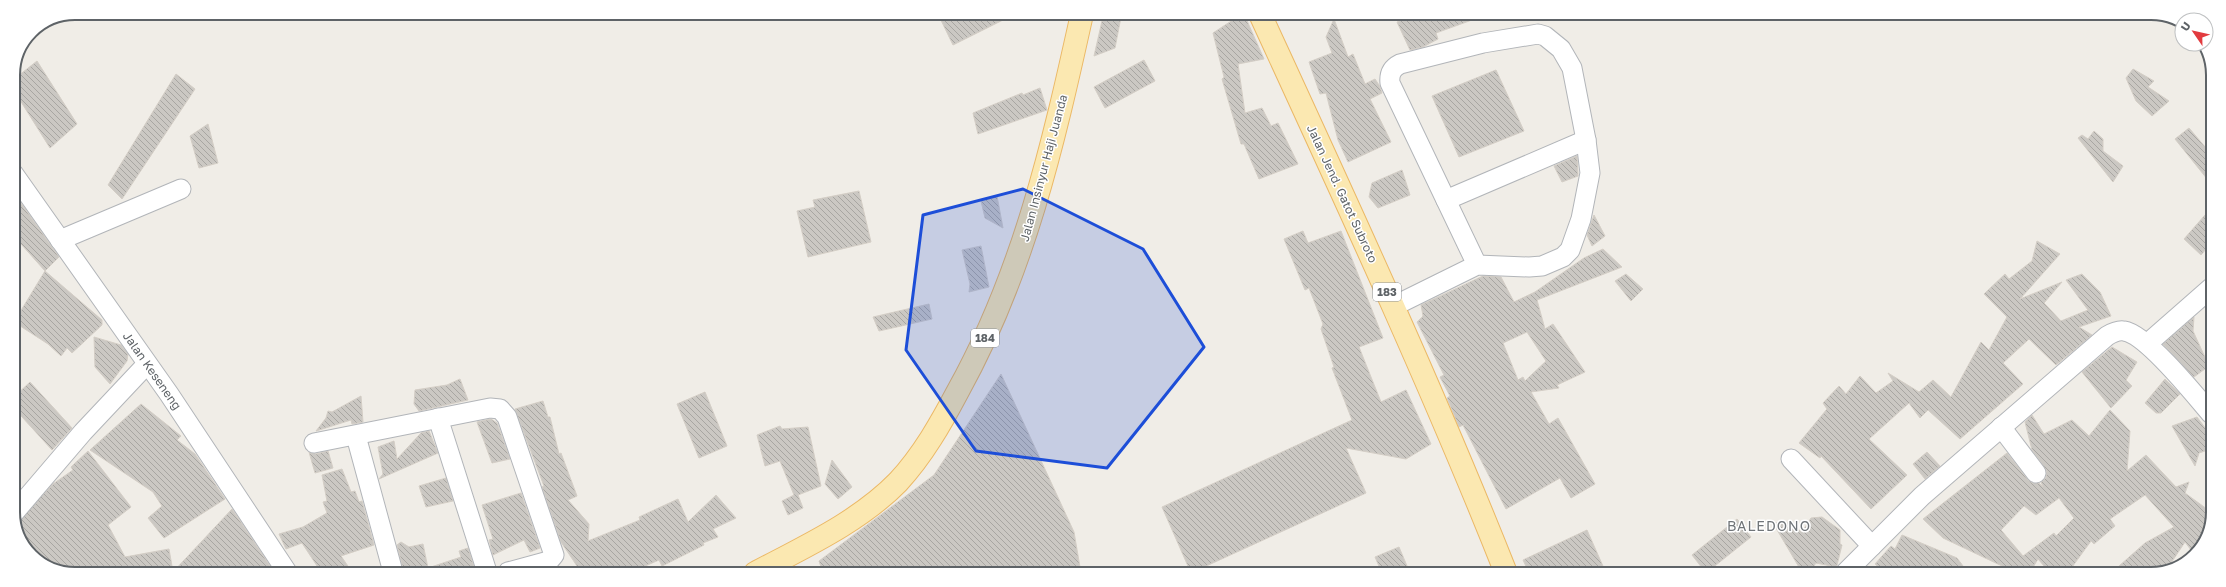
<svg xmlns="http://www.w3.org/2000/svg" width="2226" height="587" viewBox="0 0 2226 587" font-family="'Golos Text',sans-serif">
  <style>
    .building { fill: url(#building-back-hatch); stroke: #d4cec6; fill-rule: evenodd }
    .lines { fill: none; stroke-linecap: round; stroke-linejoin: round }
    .minor-casing { stroke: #b2b5b9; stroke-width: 21 }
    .major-casing { stroke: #ebb865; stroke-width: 24 }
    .minor { stroke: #fff; stroke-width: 19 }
    .major { stroke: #fbe8b1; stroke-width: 22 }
    .marked { fill: #1d4ed8; fill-opacity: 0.2; stroke: #1d4ed8; stroke-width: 3; stroke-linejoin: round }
    .labels { text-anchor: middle; stroke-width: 3; stroke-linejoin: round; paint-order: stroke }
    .shield { fill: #fff; stroke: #8e9295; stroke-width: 1 }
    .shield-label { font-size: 11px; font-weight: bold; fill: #5e6367 }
    .street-label { font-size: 12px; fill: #5e6367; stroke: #fff }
    .quarter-label { font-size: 14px; letter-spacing: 1px; fill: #707579; stroke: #fff }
    .rim { fill: none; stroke: #5e6367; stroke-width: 2 }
  </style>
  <defs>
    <pattern id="building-back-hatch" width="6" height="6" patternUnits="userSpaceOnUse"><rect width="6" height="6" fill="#cbc8c3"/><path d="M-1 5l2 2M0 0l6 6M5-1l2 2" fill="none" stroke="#a8a6a2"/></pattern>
  </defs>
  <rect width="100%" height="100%" fill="#f0ede7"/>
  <g class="building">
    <path d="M938 14H1015L953 45Z"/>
    <path d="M1242 14H1244L1264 59 1238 64 1245 113 1262 108 1271 126 1278 123 1298 164 1259 179 1244 144H1241L1222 79 1224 77 1213 33Z"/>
    <path d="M1415 14H1482L1483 16 1436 33 1438 39 1423 47 1410 50 1397 22Z"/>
    <path d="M1121 17 1115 48 1094 56 1102 21Z"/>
    <path d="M1334 19 1348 57 1353 54 1365 84 1375 79 1379 85 1382 93 1370 99 1391 142 1348 162 1338 140 1326 93 1320 94 1309 62 1332 53 1326 37Z"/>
    <path d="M1144 60 1155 81 1105 108 1094 87Z"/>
    <path d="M37 61 77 124 50 148 13 89V80Z"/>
    <path d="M2133 69 2154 81 2148 87 2169 101 2152 116 2136 101 2126 78Z"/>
    <path d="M1496 70 1524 131 1459 157 1432 96Z"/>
    <path d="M176 74 195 89 122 199 108 185Z"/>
    <path d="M1040 88 1047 110 978 134 973 113 1022 93 1023 95Z"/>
    <path d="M208 124 218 163 199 168 190 136Z"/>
    <path d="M2189 128 2212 155V185L2175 139Z"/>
    <path d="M2094 131 2103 139V151L2123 166 2113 182 2078 138 2082 135 2088 139Z"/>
    <path d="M1577 156 1578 176 1562 182 1554 166Z"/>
    <path d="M1402 170 1410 195 1378 208 1369 197 1372 183Z"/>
    <path d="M859 191 871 242 808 257 797 211 815 207 813 200Z"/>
    <path d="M13 192 59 257 45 271 13 235Z"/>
    <path d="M997 196 1003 228 985 218 981 201Z"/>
    <path d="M2212 207V242L2201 255 2184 239Z"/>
    <path d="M1594 215 1605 236 1592 246 1587 235Z"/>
    <path d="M1303 231 1308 243 1341 231 1383 338 1359 347 1381 402 1406 390 1431 444 1406 459 1346 448 1366 493 1191 573 1162 507 1352 420 1332 368 1334 367 1321 329 1323 324 1309 288 1305 290 1284 239Z"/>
    <path d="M2037 241 2060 254 2020 299 2062 282 2044 303 2061 321 2088 310 2066 280 2082 274 2100 292 2111 316 2079 327 2092 335 2056 365 2029 339 2003 363 2023 384 1960 439 1928 410 1920 418 1909 403 1869 439 1907 475 1871 509 1821 456 1820 458 1799 443 1827 409 1823 403 1839 386 1846 394 1860 376 1876 393 1893 381 1888 373 1919 392 1933 380 1951 397 1981 342 1989 350 2007 317 1984 294 2005 274 2009 279 2032 261Z"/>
    <path d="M981 246 989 287 969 292 970 284 962 250Z"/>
    <path d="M1603 249 1622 267 1537 300 1545 329 1553 324 1585 372 1557 385 1559 388 1531 392 1549 424 1558 418 1595 484 1571 498 1560 478 1506 509 1463 425 1459 427 1447 398 1450 396 1440 377 1444 375 1417 322 1423 316 1421 305 1483 276 1501 277 1514 302 1535 292 1584 258ZM1527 332 1546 361 1525 381 1523 377 1518 380 1503 343Z"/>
    <path d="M45 271 102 320V325L72 353 67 348 61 356 48 344 14 322Z"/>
    <path d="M1626 274 1643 289 1631 301 1615 281Z"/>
    <path d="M929 304 932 319 879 331 873 317Z"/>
    <path d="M2194 317 2193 331 2209 366 2194 377 2163 344Z"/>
    <path d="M94 337 121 345 128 354 127 361 110 384 95 367Z"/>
    <path d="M2112 347 2137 362 2126 380 2132 386 2111 408 2082 372Z"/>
    <path d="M1001 374 1074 532 1081 573H823L819 561 934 475Z"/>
    <path d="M460 379 468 400 419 411 414 404 415 390 447 385Z"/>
    <path d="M2165 379 2180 394 2161 413H2156L2145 403Z"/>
    <path d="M30 382 72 428 52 450 13 407V398Z"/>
    <path d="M705 392 727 446 699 458 677 404Z"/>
    <path d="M361 396 363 422 352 424 351 420 316 431 326 418 328 411 332 412Z"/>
    <path d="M543 401 548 417H550L559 454 561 453 577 496 568 500 589 524 588 541 640 520 639 517 678 499 688 522 716 495 736 518 713 529 718 537 703 543 704 545 662 566 659 560 629 573 581 572 561 542 542 487 544 486 515 409Z"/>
    <path d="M141 404 181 436 177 440 195 454 225 499 164 538 148 518 162 506 153 492 90 450Z"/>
    <path d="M2110 410 2130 431 2127 471 2146 455 2176 487 2189 482 2185 493 2211 512V528L2194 554 2185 542 2167 569 2152 574H2110L2145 543 2174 527 2145 495 2110 519 2115 526 2094 544 2091 541 2067 574H2051L2038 559 2029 574H2019L1943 538 1923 519 2007 453 2028 480 2032 483H2039L2043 487 2041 482 2046 478 2047 471 2032 450 2025 422 2032 415 2044 434 2072 420 2089 436ZM2059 498 2074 518 2056 536 2054 533 2023 556 2001 530 2024 506 2036 515Z"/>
    <path d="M2197 417 2211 436V449L2199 453 2195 466 2172 426Z"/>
    <path d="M491 419 497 423 510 459 492 463 477 422Z"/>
    <path d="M780 426 782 429 808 427 821 486 798 495 803 508 788 515 782 501 794 495 780 461 765 466 757 435Z"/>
    <path d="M429 431 438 453 379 479 383 474 378 447 394 441 397 459 421 433Z"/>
    <path d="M88 451 131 507 108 525 125 557 169 549 173 572H59L28 553 16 524 53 484 73 470 71 467Z"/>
    <path d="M328 451 333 468 315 473 309 452 316 454Z"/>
    <path d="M1927 452 1940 466 1925 479 1913 464Z"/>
    <path d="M832 460 852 487 838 499 825 484Z"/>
    <path d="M342 469 351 492 355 491 359 502 362 501 374 545 341 556 352 572H321L302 543 286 549 279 534 303 527 327 513 323 502 327 501 322 475Z"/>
    <path d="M446 478 453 501 426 507 419 486Z"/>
    <path d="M521 493 540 548 530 552 524 540 493 555 489 540 493 539 482 505Z"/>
    <path d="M232 509 274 572H173Z"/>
    <path d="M1822 517 1840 530V544L1842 545 1837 565 1836 567 1816 563 1808 574H1803L1773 523 1786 522 1802 532 1811 518Z"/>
    <path d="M1737 519 1751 537 1706 573 1692 555Z"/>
    <path d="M1587 530 1606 573H1529L1523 560Z"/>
    <path d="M1902 535 1957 558 1969 574H1887L1875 564 1891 546 1895 549Z"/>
    <path d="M401 542 409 547 423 544 428 568 461 557 459 551 468 548 475 570 466 572H404L397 545Z"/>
    <path d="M1399 547 1410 573H1382L1375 557Z"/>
  </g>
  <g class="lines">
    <g class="minor-casing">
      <g id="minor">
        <path d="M13 173 169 394 287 572"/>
        <path d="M1446 200 1586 140"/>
        <path d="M60 240 181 189"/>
        <path d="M1394 306 1477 265 1529 267 1542 266 1563 257 1570 250 1581 219 1590 173 1586 140 1572 68 1561 49 1545 36 1538 34 1483 43 1400 64C1392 68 1389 74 1390 83L1477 265"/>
        <path d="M2147 344 2212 287"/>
        <path d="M438 418 487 572"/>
        <path d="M2001 427 2036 473"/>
        <path d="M356 436 393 572"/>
        <path d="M314 443 490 408 500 409 507 417 554 555 549 561 508 572"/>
        <path d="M1791 459 1872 546"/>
        <path d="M13 514 83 432 147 364"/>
        <path d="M1844 574 1922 496 2107 336C2112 333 2118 330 2124 331 2146 334 2196 396 2211 414"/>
      </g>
    </g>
    <g class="major-casing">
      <g id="major">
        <path d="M1260 14C1345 199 1431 384 1506 573"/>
        <path d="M755 573C804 547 859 522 898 482 923 455 941 423 958 391 1024 272 1053 145 1082 14"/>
      </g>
    </g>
    <use href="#minor" class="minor"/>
    <use href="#major" class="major"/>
  </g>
  <path class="marked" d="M1023 189 1143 249 1204 347 1107 468 976 451 906 350 923 215Z"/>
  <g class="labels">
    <g class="shield">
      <rect x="1373" y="283" width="28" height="18" rx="3"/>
      <rect x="971" y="329" width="28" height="18" rx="3"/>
    </g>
    <g class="shield-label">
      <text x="1387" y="296">183</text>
      <text x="985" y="342">184</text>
    </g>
    <g class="street-label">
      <text transform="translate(1044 168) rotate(-75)" y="4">Jalan Insinyur Haji Juanda</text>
      <text transform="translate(1342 194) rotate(65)" y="4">Jalan Jend. Gatot Subroto</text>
      <text transform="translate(152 371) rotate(55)" y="4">Jalan Keseneng</text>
    </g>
    <g class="quarter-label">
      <text x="1769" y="531">BALEDONO</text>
    </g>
  </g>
  <path d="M0 0H2226V587H0ZM75 20H2151A55 55 0 0 1 2206 75V512A55 55 0 0 1 2151 567H75A55 55 0 0 1 20 512V75A55 55 0 0 1 75 20Z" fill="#fff" fill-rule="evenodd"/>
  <path class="rim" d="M75 20H2151A55 55 0 0 1 2206 75V512A55 55 0 0 1 2151 567H75A55 55 0 0 1 20 512V75A55 55 0 0 1 75 20Z"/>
  <g transform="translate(2194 32) rotate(304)"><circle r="19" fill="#ffffff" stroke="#bfc1c2"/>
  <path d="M0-3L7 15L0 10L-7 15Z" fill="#e23b3f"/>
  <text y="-6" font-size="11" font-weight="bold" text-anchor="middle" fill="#5e6367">U</text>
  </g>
</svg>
